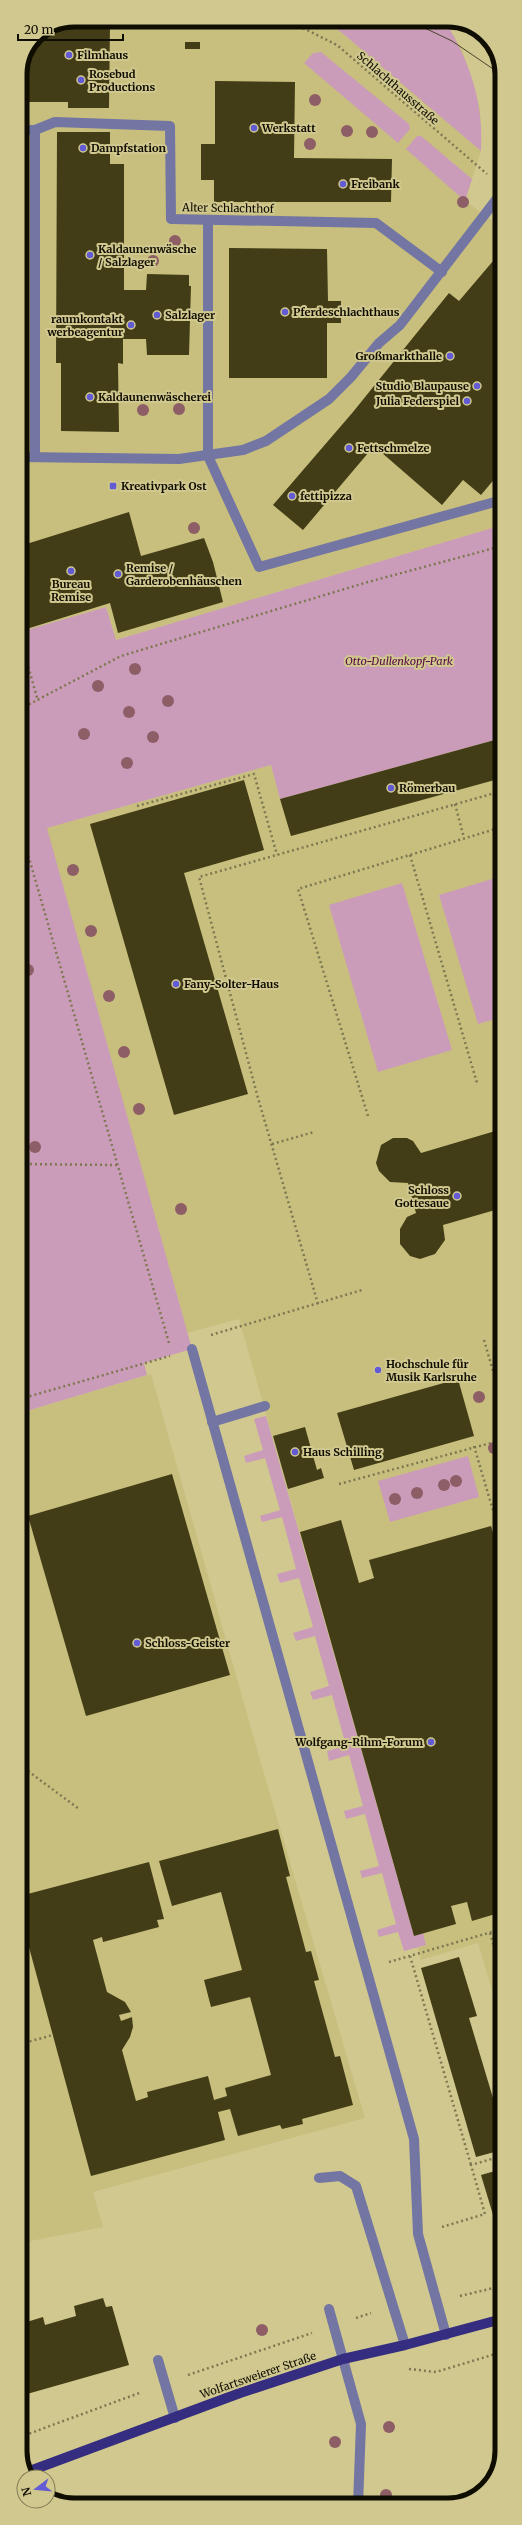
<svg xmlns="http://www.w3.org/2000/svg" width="522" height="2525" viewBox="0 0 522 2525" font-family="Merriweather,serif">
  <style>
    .built { fill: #c8bf7e }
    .green { fill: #cb9cb9 }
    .building { fill: #423d16 }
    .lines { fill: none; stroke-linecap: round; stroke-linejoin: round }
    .path { stroke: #7e7852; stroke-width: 2.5; stroke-dasharray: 2 3; stroke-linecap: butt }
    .minor { stroke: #7375a3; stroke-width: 10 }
    .major { stroke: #352d7f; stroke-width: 10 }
    .tram { stroke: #48442a; stroke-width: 1 }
    .tree { fill: #8d5e65 }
    .poi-dot { fill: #635bd4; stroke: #d0c88f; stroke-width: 1.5 }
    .labels { text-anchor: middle; stroke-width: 4; stroke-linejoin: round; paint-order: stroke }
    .poi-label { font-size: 11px; font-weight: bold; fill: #0f0c00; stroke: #d0c88f; text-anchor: start }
    .street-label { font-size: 11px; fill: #0f0c00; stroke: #d0c88f }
    .park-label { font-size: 11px; font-style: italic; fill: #570743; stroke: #d0c88f }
    .rim { fill: none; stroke: #0f0c00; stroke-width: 5 }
  </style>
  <rect width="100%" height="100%" fill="#d0c88f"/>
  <g class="built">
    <path d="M74 20H444L462 49 480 108 481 151 465 201 502 227V525L116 640 106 607 20 632V74L36 36Z"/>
    <path d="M502 738V2024L478 1943 421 1960 239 1319 187 1333 46 828 271 765 281 799Z"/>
    <path d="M151 1374 260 1760 365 2118 93 2192 103 2227 20 2243V1413Z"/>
  </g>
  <g class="green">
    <path d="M323 20H444C470 60 484 104 481 151L341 32Z"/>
    <path d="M321 52 409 124 410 129 398 143 304 63 313 53Z"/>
    <path d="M417 136H421L472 179 465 201 406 149Z"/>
    <path d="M20 321 24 325 25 380 20 376Z"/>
    <path d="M502 525V738L280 799 271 765 47 828 192 1349 144 1363 147 1375 20 1413V632L106 607 116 640Z"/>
    <path d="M502 876V1017L478 1024 439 895Z"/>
    <path d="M402 883 452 1050 378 1072 329 905Z"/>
    <path d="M266 1416 414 1936 423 1933 426 1945 404 1951 398 1932 379 1937 377 1930 396 1924 382 1873 362 1878 360 1871 379 1866 365 1814 346 1819 344 1811 363 1806 349 1755 329 1761 327 1751 346 1746 332 1695 313 1700 310 1692 329 1686 315 1636 296 1641 293 1633 313 1627 299 1578 280 1583 277 1574 296 1569 282 1517 262 1522 260 1516 280 1510 265 1458 246 1463 244 1456 263 1450 254 1419Z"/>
    <path d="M468 1456 479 1497 390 1522 378 1481Z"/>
  </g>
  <g class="building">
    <path d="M68 24H110L109 108H68V102H20V74L36 36 49 30H68Z"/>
    <rect x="185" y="42" width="15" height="7"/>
    <path d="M215 81 295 82 294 158 392 159 391 202H214V180H201V144H215Z"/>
    <path d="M57 132H110V164H124V290H146L147 274 189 275V286H191L189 355H147L146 339H123V364L118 363 119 432 61 431V363H56Z"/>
    <path d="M229 248 327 249 328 301H341V323H327V378H229Z"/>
    <path d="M499 254 502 257V470L481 495 463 480 442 505 374 446 303 530 273 505 353 412 449 293 459 301Z"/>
    <path d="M129 512 141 556 204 538 213 562 223 602 118 633 110 603 20 631V546Z"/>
    <path d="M502 738V778L291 836 280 799Z"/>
    <path d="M244 780 264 850 184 873 248 1094 174 1115 90 824Z"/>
    <path d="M502 1129V1208L443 1225 445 1240 435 1254 420 1259 410 1256 400 1244V1229L407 1217 416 1213 408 1183 390 1182 379 1171 376 1163 381 1145 393 1138H407L413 1141 421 1153Z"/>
    <path d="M458 1379 474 1436 354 1470 337 1413Z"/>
    <path d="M305 1427 317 1470 321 1468 324 1478 288 1489 273 1436Z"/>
    <path d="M172 1474 230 1675 86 1716 28 1516Z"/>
    <path d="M341 1520 359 1583 374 1578 369 1560 491 1526 502 1564V1912L472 1921 467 1902 451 1906 456 1924 414 1936 300 1532Z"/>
    <path d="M278 1829 290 1876 286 1877 306 1952 311 1951 319 1980 314 1981 335 2057 340 2056 353 2105 302 2119 303 2124 282 2129 280 2125 238 2136 230 2109 218 2112 225 2140 91 2176 20 1914V1896L149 1862 164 1919 157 1920 159 1927 103 1942 102 1937 93 1940 107 1992 125 2002 131 2012 119 2015 121 2021 132 2017 133 2027 130 2037 122 2050 136 2101 148 2097 147 2092 208 2076 214 2100 227 2096 225 2088 271 2075 250 1997 211 2007 204 1980 242 1970 221 1892 172 1906 159 1861Z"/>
    <path d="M459 1957 477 2016 469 2018 502 2128V2150L476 2157 421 1968Z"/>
    <path d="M502 2169V2227L497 2228 481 2175Z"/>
    <path d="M103 2298 106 2307 112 2306 129 2365 20 2396V2324L43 2317 45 2325 76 2316 74 2306Z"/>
  </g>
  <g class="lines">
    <g class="path">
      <path d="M274 20 305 29 337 45 487 174"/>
      <path d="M20 638 38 701"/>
      <path d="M20 709 121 656 368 582 502 546"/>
      <path d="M455 804 464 838"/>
      <path d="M137 806 254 774 277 855"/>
      <path d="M20 827 169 1343"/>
      <path d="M410 855 477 1083"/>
      <path d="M368 1116 298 889 502 827"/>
      <path d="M272 1144 314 1132"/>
      <path d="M20 1164 117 1165"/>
      <path d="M318 1304 258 1098 199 877 502 791"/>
      <path d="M211 1335 362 1290"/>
      <path d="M484 1340 502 1402"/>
      <path d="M20 1399 170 1356"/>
      <path d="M474 1446 502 1541"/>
      <path d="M339 1484 502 1440"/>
      <path d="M20 1765 79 1809"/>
      <path d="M490 1933 502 1974"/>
      <path d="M410 1956 471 2165"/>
      <path d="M389 1962 502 1929"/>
      <path d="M20 2044 53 2035"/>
      <path d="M442 2227 485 2214 471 2165 502 2156"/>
      <path d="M460 2296 502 2286"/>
      <path d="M356 2318 371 2313"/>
      <path d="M409 2369 436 2372 502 2352"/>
      <path d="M188 2375 312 2333"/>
      <path d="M20 2437 142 2392"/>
    </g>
    <g class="minor">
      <path d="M485 35 502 69"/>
      <path d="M20 130H35L55 122 170 126 171 219 376 223 442 272"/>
      <path d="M35 130V457"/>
      <path d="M208 220V456L259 567 502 500"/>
      <path d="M20 457 179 459 243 450 266 441 329 399 351 377 379 343 400 325 502 192"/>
      <path d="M192 1349 414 2139 418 2234 446 2335"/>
      <path d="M212 1422 265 1406"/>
      <path d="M319 2178 340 2176 356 2186 405 2345"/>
      <path d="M329 2309 361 2424 358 2505"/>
      <path d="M158 2360 175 2418"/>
    </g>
    <path class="major" d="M27 2472 240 2393 343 2359 405 2345 502 2319"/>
    <g class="tram">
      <path d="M408 20 452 41 502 75"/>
      <path d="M451 20 491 45"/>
    </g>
  </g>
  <g class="tree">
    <circle cx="315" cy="100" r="6"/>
    <circle cx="347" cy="131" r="6"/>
    <circle cx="372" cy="132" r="6"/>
    <circle cx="310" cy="144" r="6"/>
    <circle cx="463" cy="202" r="6"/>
    <circle cx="175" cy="241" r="6"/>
    <circle cx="153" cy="261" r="6"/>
    <circle cx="179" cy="409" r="6"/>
    <circle cx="143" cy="410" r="6"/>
    <circle cx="194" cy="528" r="6"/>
    <circle cx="135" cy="669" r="6"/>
    <circle cx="98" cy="686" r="6"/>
    <circle cx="168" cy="701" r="6"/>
    <circle cx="129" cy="712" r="6"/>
    <circle cx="84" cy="734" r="6"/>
    <circle cx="153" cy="737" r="6"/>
    <circle cx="127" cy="763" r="6"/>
    <circle cx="73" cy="870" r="6"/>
    <circle cx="91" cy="931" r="6"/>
    <circle cx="28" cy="970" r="6"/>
    <circle cx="109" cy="996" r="6"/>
    <circle cx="124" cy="1052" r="6"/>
    <circle cx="139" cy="1109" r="6"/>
    <circle cx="35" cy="1147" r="6"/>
    <circle cx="181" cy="1209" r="6"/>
    <circle cx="479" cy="1397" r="6"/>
    <circle cx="494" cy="1448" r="6"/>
    <circle cx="456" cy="1481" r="6"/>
    <circle cx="444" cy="1485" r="6"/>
    <circle cx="417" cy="1493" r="6"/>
    <circle cx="395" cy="1499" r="6"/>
    <circle cx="262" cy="2330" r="6"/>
    <circle cx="389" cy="2427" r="6"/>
    <circle cx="335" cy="2442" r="6"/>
    <circle cx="386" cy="2495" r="6"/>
  </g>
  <g class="poi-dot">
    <circle cx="69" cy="55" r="4"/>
    <circle cx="81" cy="80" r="4"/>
    <circle cx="254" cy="128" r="4"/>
    <circle cx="83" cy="148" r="4"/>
    <circle cx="343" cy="184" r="4"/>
    <circle cx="90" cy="255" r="4"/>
    <circle cx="285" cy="312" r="4"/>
    <circle cx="157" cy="315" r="4"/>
    <circle cx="131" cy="325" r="4"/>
    <circle cx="450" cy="356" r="4"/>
    <circle cx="477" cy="386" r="4"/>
    <circle cx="90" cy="397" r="4"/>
    <circle cx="467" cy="401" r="4"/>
    <circle cx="349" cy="448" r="4"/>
    <rect x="109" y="482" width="8" height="8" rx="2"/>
    <circle cx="292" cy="496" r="4"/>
    <circle cx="71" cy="571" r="4"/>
    <circle cx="118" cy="574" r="4"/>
    <circle cx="391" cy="788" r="4"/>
    <circle cx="176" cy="984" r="4"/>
    <circle cx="457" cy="1196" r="4"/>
    <circle cx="378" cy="1370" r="4"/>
    <circle cx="295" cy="1452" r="4"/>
    <circle cx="137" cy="1643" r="4"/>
    <circle cx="431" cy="1742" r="4"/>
  </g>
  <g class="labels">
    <g class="poi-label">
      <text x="77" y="59">Filmhaus</text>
      <text x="89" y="78">Rosebud<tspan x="89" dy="13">Productions</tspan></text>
      <text x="262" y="132">Werkstatt</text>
      <text x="91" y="152">Dampfstation</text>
      <text x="351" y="188">Freibank</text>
      <text x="98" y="253">Kaldaunenwäsche<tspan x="98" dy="13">/ Salzlager</tspan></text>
      <text x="293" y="316">Pferdeschlachthaus</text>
      <text x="165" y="319">Salzlager</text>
      <text x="123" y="323" text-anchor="end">raumkontakt<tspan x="123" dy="13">werbeagentur</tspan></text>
      <text x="442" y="360" text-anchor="end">Großmarkthalle</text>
      <text x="469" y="390" text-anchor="end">Studio Blaupause</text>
      <text x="98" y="401">Kaldaunenwäscherei</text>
      <text x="459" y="405" text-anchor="end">Julia Federspiel</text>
      <text x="357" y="452">Fettschmelze</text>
      <text x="121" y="490">Kreativpark Ost</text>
      <text x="300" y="500">fettipizza</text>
      <text x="126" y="572">Remise /<tspan x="126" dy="13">Garderobenhäuschen</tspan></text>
      <text x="71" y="588" text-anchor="middle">Bureau<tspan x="71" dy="13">Remise</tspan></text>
      <text x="399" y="792">Römerbau</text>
      <text x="184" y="988">Fany-Solter-Haus</text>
      <text x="449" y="1194" text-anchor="end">Schloss<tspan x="449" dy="13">Gottesaue</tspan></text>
      <text x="386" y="1368">Hochschule für<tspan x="386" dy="13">Musik Karlsruhe</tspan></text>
      <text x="303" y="1456">Haus Schilling</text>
      <text x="145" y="1647">Schloss-Geister</text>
      <text x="423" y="1746" text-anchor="end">Wolfgang-Rihm-Forum</text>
    </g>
    <g class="street-label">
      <text transform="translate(398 88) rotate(41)" y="4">Schlachthausstraße</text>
      <text transform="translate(228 208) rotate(1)" y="4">Alter Schlachthof</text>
      <text transform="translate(258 2375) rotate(-19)" y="4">Wolfartsweierer Straße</text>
    </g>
    <g class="park-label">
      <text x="399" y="665">Otto-Dullenkopf-Park</text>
    </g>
  </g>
  <path d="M0 0H522V2525H0ZM74 27H448A47 47 0 0 1 495 74V2451A47 47 0 0 1 448 2498H74A47 47 0 0 1 27 2451V74A47 47 0 0 1 74 27Z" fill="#d0c88f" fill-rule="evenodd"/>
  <path class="rim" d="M74 27H448A47 47 0 0 1 495 74V2451A47 47 0 0 1 448 2498H74A47 47 0 0 1 27 2451V74A47 47 0 0 1 74 27Z"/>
  <g transform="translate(36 2489) rotate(254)"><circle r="19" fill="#d0c88f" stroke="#837d56"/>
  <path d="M0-3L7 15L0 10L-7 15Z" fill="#635bd4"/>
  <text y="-6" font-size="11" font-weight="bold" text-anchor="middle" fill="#0f0c00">N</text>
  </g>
  <path d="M18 34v6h105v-6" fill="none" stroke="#0f0c00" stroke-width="2"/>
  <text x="24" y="34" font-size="12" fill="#0f0c00" stroke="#d0c88f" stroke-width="3" paint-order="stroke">20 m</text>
</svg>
